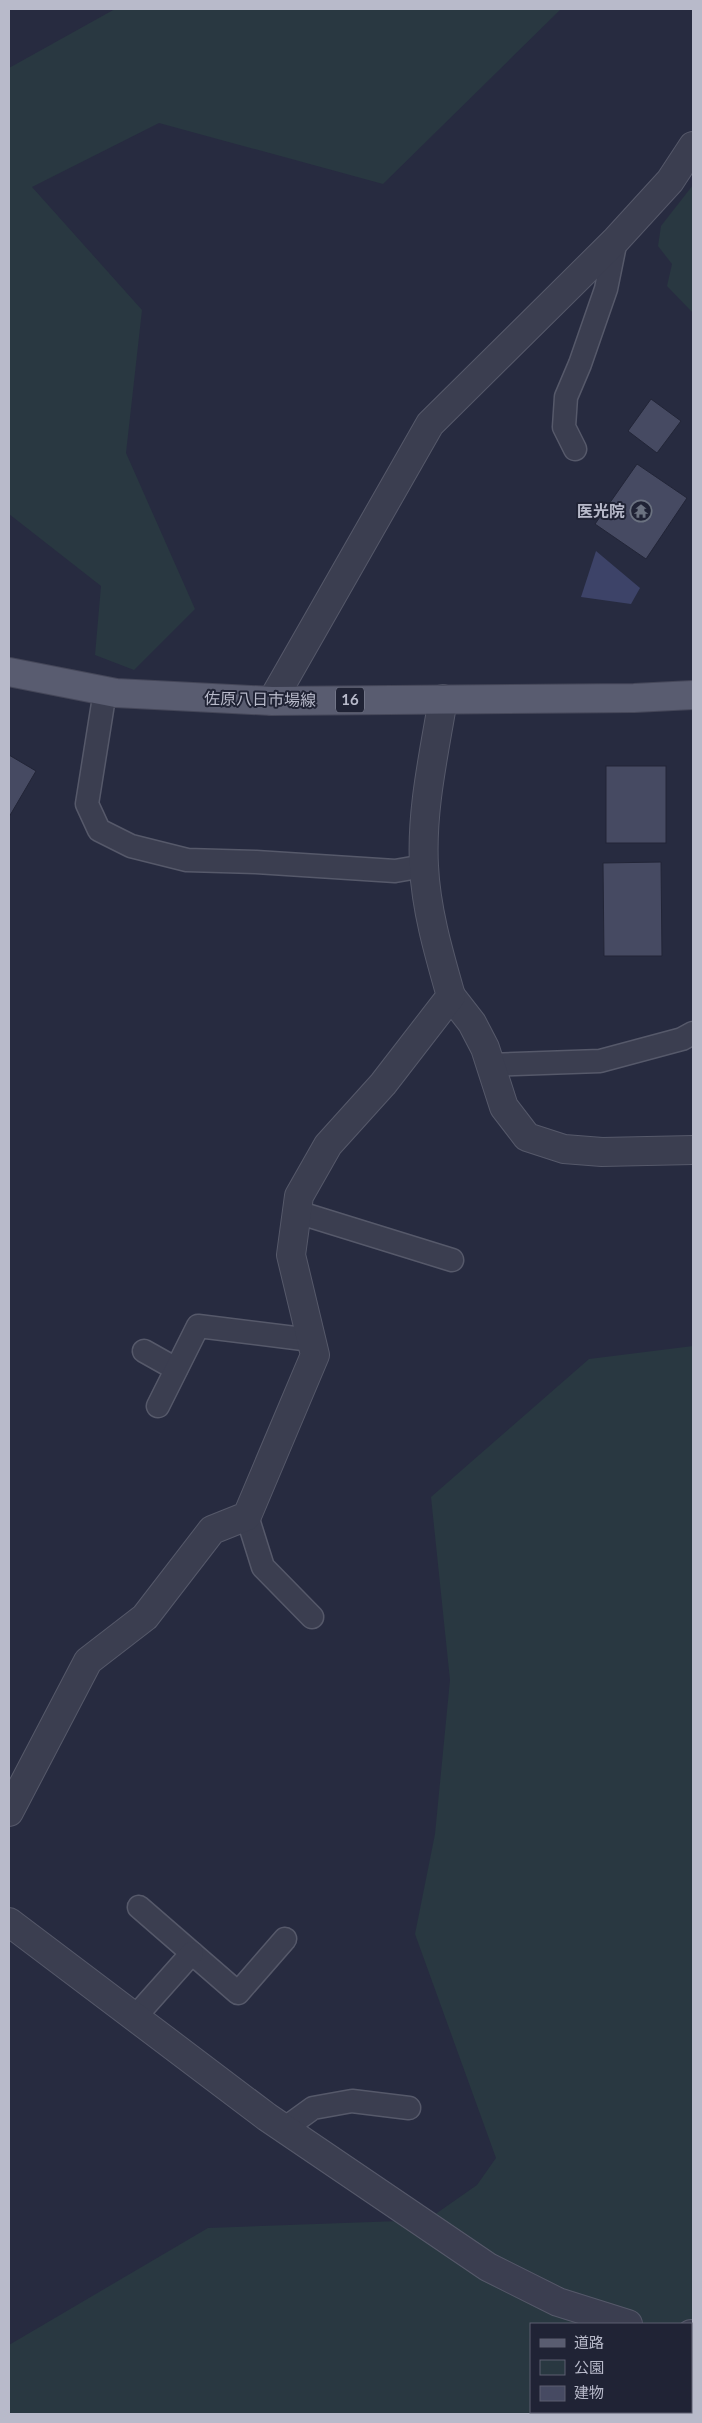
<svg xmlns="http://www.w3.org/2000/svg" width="702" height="2423" viewBox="0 0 702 2423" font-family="Lato,'Noto Sans JP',sans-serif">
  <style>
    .green { fill: #293841; fill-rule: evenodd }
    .water { fill: #3d4368 }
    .building { fill: #464a62; stroke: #222537 }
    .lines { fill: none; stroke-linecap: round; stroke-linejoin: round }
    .service-casing { stroke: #56596a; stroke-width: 25 }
    .minor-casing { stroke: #56596a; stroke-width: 30 }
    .primary-casing { stroke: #454759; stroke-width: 30 }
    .service { stroke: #3b3e50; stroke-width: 22 }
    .minor { stroke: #3b3e50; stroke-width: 28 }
    .primary { stroke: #595c70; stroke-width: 28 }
    .labels { text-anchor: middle; stroke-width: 4; stroke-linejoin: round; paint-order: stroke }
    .shield { fill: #202335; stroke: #8a8d9d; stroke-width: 1 }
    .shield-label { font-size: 15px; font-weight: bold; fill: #b8baca }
    .poi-label { font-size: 16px; font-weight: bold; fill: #b8baca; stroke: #202335; text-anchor: end }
    .street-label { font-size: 16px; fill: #b8baca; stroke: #202335 }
  </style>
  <rect width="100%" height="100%" fill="#272b40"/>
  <g class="green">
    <path d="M115 9H561L383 184 159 123 32 187 142 310 126 453 195 609 134 670 95 655 101 586 9 514V68Z"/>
    <path d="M693 185V313L667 286 672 264 658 246 661 226Z"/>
    <path d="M693 1346V2414H9V2345L208 2228 427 2220 477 2185 496 2158 415 1934 435 1834 450 1680 431 1497 589 1359ZM531 2324H691V2412H531Z"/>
  </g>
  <path class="water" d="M596 551 640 588 631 604 581 597Z"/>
  <g class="building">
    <path d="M651 399 681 421 657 453 628 431Z"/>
    <path d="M637 464 687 498 646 559 595 524Z"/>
    <path d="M9 755 36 771 9 817Z"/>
    <rect x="606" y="766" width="60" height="77"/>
    <path d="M661 862 662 956H604L603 863Z"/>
  </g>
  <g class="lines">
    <g class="service-casing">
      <g id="service">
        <path d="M575 449 564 427 566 397 580 364 606 289 616 240"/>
        <path d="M105 691 87 804 99 830 131 846 187 860 256 862 395 871 424 866"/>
        <path d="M490 1065 600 1061 682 1039 693 1033"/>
        <path d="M297 1212 452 1260"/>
        <path d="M144 1351 176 1369"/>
        <path d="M158 1406 198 1326 311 1340"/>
        <path d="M247 1516 263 1567 312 1617"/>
        <path d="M139 1907 238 1993 285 1939"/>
        <path d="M135 2017 192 1953"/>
        <path d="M284 2129 313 2108 352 2101 409 2108"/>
      </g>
    </g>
    <g class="minor-casing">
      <g id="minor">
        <path d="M272 701 430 424 616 240 670 181 693 146"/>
        <path d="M451 996 472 1023 485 1048 504 1107 527 1137 564 1149 602 1152 693 1150"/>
        <path d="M9 1812 88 1661 145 1617 212 1530 247 1516 315 1355 291 1255 299 1196 328 1145 383 1084 451 996C439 954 426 910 424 866 421 810 434 754 443 699"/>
        <path d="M9 1922 267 2117 488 2267 558 2302 628 2324"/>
        <path d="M691 2334 693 2335"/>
      </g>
    </g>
    <g class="primary-casing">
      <path id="primary" d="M9 672 116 693 272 701 634 698 693 695"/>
    </g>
    <use href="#service" class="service"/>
    <use href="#minor" class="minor"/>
    <use href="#primary" class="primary"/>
  </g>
  <defs>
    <g id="temple-ring" transform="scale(1.125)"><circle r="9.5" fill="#202335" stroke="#6b7280" stroke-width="1.5"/><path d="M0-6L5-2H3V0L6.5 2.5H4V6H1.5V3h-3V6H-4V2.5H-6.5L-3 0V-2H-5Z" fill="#6b7280"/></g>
  </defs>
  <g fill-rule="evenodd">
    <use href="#temple-ring" x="641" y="511"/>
  </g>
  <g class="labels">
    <rect class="shield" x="336" y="687.5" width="28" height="25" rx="4"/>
    <g class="shield-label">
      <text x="350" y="705">16</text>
    </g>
    <g class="poi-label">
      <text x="625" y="517">医光院</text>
    </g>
    <g class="street-label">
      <text transform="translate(260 699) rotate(1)" y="6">佐原八日市場線</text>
    </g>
  </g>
  <rect width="702" height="2423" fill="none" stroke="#b8baca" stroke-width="20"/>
  <rect x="530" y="2323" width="162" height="90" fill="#202335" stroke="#5d5f71"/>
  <rect x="540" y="2339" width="25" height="8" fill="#595c70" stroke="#5d5f71"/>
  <text x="574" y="2348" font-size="15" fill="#b8baca">道路</text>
  <rect x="540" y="2360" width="25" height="15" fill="#293841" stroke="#5d5f71"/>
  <text x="574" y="2373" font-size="15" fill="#b8baca">公園</text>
  <rect x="540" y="2386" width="25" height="15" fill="#464a62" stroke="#5d5f71"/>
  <text x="574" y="2398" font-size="15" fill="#b8baca">建物</text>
</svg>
